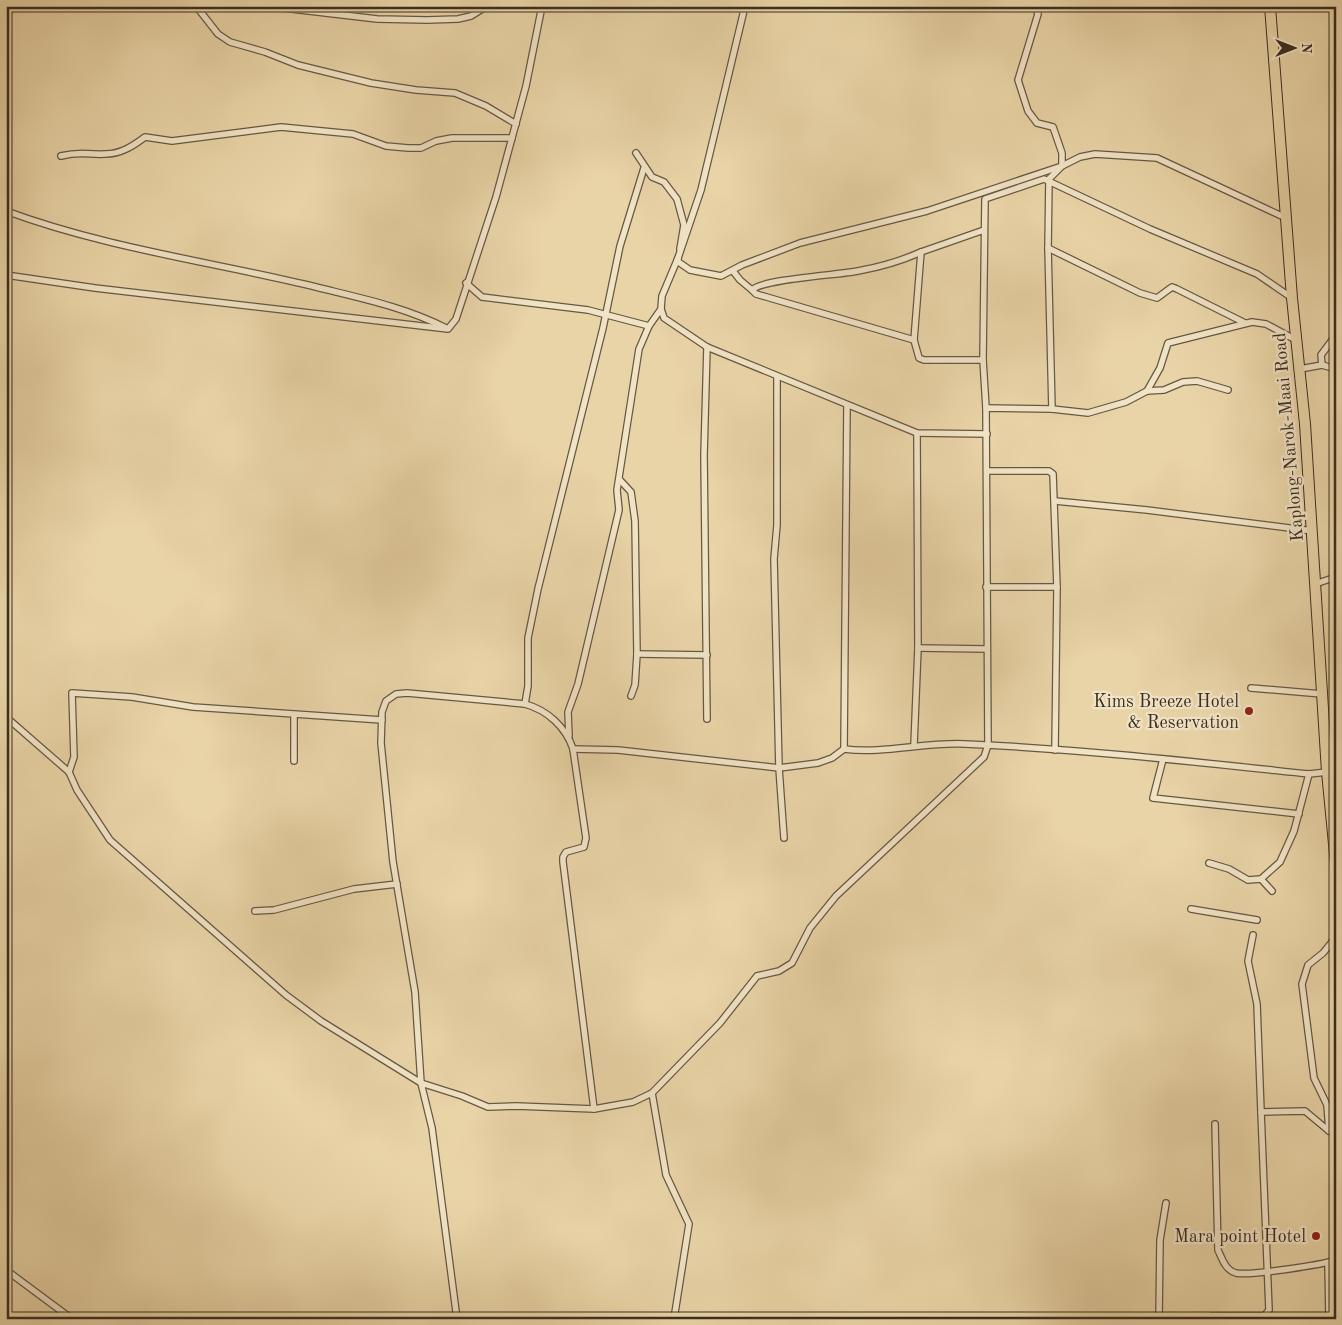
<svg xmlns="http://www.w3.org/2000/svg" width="1342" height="1325" viewBox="0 0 1342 1325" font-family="'Old Standard TT',serif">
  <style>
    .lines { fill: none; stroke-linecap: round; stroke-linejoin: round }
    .street-casing { stroke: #665842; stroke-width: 8 }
    .highway-casing { stroke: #3b2e21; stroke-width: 12 }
    .street { stroke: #f1e3c6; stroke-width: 5.5 }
    .highway { stroke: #e9d4a7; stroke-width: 10 }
    .poi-dot { fill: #8f2418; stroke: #f1e3c6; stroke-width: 2 }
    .labels { text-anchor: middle; stroke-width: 4.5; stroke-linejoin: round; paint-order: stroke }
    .street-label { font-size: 18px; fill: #3b2e21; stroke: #f1e3c6 }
    .poi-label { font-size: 18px; fill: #3b2e21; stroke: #f1e3c6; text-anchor: end }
  </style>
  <rect width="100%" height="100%" fill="#e9d4a7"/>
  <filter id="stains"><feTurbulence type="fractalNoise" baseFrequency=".004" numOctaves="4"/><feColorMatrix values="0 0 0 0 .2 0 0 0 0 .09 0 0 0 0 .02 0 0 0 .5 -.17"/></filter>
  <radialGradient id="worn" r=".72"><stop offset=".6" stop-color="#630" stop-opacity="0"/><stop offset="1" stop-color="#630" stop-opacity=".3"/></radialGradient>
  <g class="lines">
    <g class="street-casing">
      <g id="street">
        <path d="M196 6 218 34 230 42 265 52 298 65 371 83 416 90 455 93 486 106 516 124"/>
        <path d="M266 6 377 19 427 20 458 19 471 16 487 6"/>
        <path d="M745 6 701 190 677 261 690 270 721 276 742 265 800 243 927 211 1062 166V153L1053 127 1037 123 1028 111 1018 80 1038 14 1035 6"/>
        <path d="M636 153 652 177 664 182 677 199 684 225 680 249"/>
        <path d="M61 156C81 151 87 155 105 154 121 154 133 146 145 137L172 141 281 127 353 134 386 146 408 148H421L436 141 452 138H512"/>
        <path d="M6 211C106 248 213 262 316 287 360 298 405 307 446 328"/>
        <path d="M984 230 921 252 914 340 919 358 924 360H983L985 199 1044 179 1150 229 1257 274 1292 298"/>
        <path d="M1048 248 1140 293 1157 298 1172 287 1177 289 1245 323"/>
        <path d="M678 258 662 296 661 309 664 318 707 347 917 433 987 434"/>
        <path d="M733 271 740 280 752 290"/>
        <path d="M6 275 95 288 448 329 456 319 496 197 526 86 542 6"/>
        <path d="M466 283 482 297 588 310 649 326"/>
        <path d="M914 340 770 298 756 294 752 290C762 279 839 275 858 271 880 267 901 261 921 252"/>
        <path d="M707 347 704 455 707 719"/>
        <path d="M983 360 986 408"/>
        <path d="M1322 365 1321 355 1336 335"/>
        <path d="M1300 369 1322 365 1336 369"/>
        <path d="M777 377V525L774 559 779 768 784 838"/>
        <path d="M1147 391 1160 368 1168 343 1252 322 1266 324 1296 340"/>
        <path d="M1052 409 1048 248 1049 179 1062 166 1080 157 1095 154 1157 158 1286 218"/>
        <path d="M988 471H1049L1053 474 1057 587 1055 750"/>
        <path d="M619 479 631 492 635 521 637 654 635 685 631 696"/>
        <path d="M1055 501 1147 510 1313 531"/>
        <path d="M1315 584 1336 577"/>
        <path d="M986 587H1057"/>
        <path d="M918 648 987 649"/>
        <path d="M637 654 707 655"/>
        <path d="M1251 688 1322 694"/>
        <path d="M525 704 528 686V638L538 589 603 328 620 246 644 168"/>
        <path d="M294 715V761"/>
        <path d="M6 717 69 772 77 790 110 840 286 995 321 1021 421 1083 462 1096 488 1107 516 1106 594 1109 633 1102 652 1093 720 1023 757 976 779 971 792 963 810 928 836 896 984 757 988 745 986 408 1052 409 1088 413 1126 402 1147 391 1164 390 1183 382 1197 381 1228 390"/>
        <path d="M569 736 568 712 578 684 619 510 617 490 639 349 649 326 661 309"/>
        <path d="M914 745 918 648 917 433"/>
        <path d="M573 749 618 750 779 768 818 763 832 758 844 749C884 754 925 742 965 744 1080 749 1195 762 1309 774L1327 772"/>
        <path d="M844 749 847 405"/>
        <path d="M1163 759 1153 798 1299 814"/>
        <path d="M69 772 74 757 72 693 132 697 193 707 382 720"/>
        <path d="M1209 863 1229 869 1248 880 1261 879 1272 891"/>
        <path d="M1261 879 1280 862 1294 831 1309 774"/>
        <path d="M1191 909 1257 920"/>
        <path d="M255 911 274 910 354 889 397 884"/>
        <path d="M1253 935 1248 961 1257 1004 1261 1112 1305 1111 1329 1131"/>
        <path d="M1336 937 1323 953 1308 965 1302 984 1314 1078 1327 1105 1329 1131 1336 1130"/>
        <path d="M652 1093 666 1175 689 1224 674 1319"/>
        <path d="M1215 1124 1218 1250C1222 1258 1225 1270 1236 1273 1249 1276 1321 1265 1336 1260"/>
        <path d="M1328 1263 1329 1319"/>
        <path d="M6 1270 72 1319"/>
        <path d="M1212 1316H1264L1269 1310 1261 1112"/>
        <path d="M457 1319 432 1128 421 1083 415 992 393 862 381 743 382 712 386 701 396 694 407 693 525 704C547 710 566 727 573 749L586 838 584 847 566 852 563 857V862L594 1109"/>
        <path d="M1159 1319 1160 1240 1166 1203"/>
      </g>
    </g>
    <g class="highway-casing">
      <path id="highway" d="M1270 6 1292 298 1305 424 1327 772 1336 865"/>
    </g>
    <use href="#street" class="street"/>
    <use href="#highway" class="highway"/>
  </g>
  <g class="poi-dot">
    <circle cx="1249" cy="711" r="5"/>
    <circle cx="1316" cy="1236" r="5"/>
  </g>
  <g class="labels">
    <g class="street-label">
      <text transform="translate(1288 437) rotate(-95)" y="6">Kaplong-Narok-Maai Road</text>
    </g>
    <g class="poi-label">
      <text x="1239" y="707">Kims Breeze Hotel<tspan x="1239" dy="21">&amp; Reservation</tspan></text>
      <text x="1306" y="1242">Mara point Hotel</text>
    </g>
  </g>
  <rect width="1342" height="1325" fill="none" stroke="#e9d4a7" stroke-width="25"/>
  <rect x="8" y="8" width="1327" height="1310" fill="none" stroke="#3b2e21" stroke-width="2.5"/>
  <rect x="12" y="12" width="1317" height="1300" fill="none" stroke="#3b2e21"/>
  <g transform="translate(1294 48) rotate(90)" stroke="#f1e3c6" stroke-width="4" paint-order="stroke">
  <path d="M0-4L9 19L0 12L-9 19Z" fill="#3b2e21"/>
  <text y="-8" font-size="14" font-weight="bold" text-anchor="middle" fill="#3b2e21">N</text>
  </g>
  <rect width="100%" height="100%" filter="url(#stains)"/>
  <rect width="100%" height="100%" fill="url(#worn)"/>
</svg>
